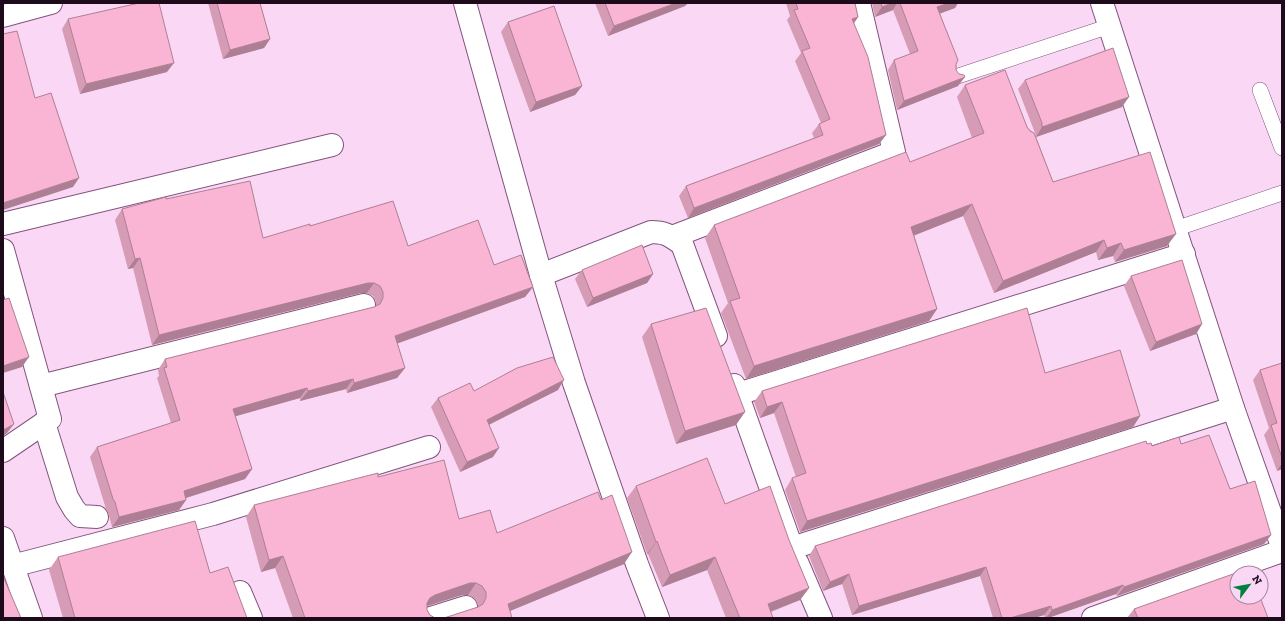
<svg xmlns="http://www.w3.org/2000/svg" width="1285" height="621" viewBox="0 0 1285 621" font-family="'Zilla Slab',serif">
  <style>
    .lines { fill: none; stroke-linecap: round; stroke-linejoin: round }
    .lane-casing { stroke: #82527d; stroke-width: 16 }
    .street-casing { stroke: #82527d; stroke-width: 24 }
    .secondary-casing { stroke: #82527d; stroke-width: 24 }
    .lane { stroke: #fff; stroke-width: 15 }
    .street { stroke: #fff; stroke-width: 22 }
    .secondary { stroke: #fff; stroke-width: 22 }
    .wall { fill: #d69cb5 }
    .shaded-wall { fill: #ae7f94 }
    .building { fill: #f9b5d3; stroke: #ae7f94 }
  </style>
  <rect width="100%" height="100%" fill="#fad8f5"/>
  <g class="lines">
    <g class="lane-casing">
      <g id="lane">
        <path d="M958 76 1110 26"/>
        <path d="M1260 90 1282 148"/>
        <path d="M1175 229 1282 193"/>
      </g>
    </g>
    <g class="street-casing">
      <g id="street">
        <path d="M465 3 541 275 574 383 637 564 658 618"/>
        <path d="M3 16 51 3"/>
        <path d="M3 224 332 145"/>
        <path d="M672 237 894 152 859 3"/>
        <path d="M3 250 50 419 3 451"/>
        <path d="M541 275 651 232C666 232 670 236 682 244L716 336"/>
        <path d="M734 385 792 548 1233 408"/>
        <path d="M41 386 364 305"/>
        <path d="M738 394 1184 254"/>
        <path d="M44 423 67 497 74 509 80 516 97 517"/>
        <path d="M3 538 31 618"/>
        <path d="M797 562 821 618"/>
        <path d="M12 566 213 514 429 447"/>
        <path d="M240 592 251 618"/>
        <path d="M431 618 466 607"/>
        <path d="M1093 618 1282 551"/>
      </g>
    </g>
    <g class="secondary-casing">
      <path id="secondary" d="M1102 3 1233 408 1282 546"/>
    </g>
    <use href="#lane" class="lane"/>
    <use href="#street" class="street"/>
    <use href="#secondary" class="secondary"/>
  </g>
  <g class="wall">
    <path d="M208 3H260L270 39 264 48 223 59Z"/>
    <path d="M595 3H688L685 6 608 36Z"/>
    <path d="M786 3H855L858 17 854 23 886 135 879 144 688 218 679 196 686 186 814 138 812 133 819 124 821 123 795 61 801 53 787 20 790 16Z"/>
    <path d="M872 3H958L955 8 940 13 956 64 958 86 897 110 888 70 894 60 910 54 893 10 875 17Z"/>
    <path d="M68 19 167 72 80 94 62 29Z"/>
    <path d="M508 22 582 86 575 95 530 112 501 32Z"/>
    <path d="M1025 80 1122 107 1036 137 1053 182 1167 246 1115 262 1113 256 1098 260 1096 252 994 293 963 216 914 235 937 309 929 321 746 379 721 313 728 303 705 238 714 225 910 162 972 138 957 97 965 85 1027 127 1036 136 1035 133 1018 89Z"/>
    <path d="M166 199 263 238 310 226 408 246 494 265 533 287 525 297 397 343 405 368 397 378 347 393 346 389 300 401V398L235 416 252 469 245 479 186 498V500L179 510 112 527 108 512 106 509 90 457 97 447 171 423 157 378 159 376 158 370 165 359 374 307 376 306V302L373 296 367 293H361L152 345 133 268 128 269 115 220 122 209Z"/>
    <path d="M582 270 653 274 647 283 587 307 575 279Z"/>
    <path d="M1131 276 1202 324 1196 334 1150 351 1124 286Z"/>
    <path d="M651 324 736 425 676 444 642 337Z"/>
    <path d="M1282 363V469L1277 471 1264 435 1269 428 1253 380 1260 370Z"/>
    <path d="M1045 373 1140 416 1133 427 800 532 785 490 792 478 796 477 774 413 760 418 754 402 762 391Z"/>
    <path d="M558 390 489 425 493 457 460 472 431 407 438 398 474 391Z"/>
    <path d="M1147 444 1152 446 1181 444 1230 489 1271 535 1264 544 1117 596 1116 594 1048 618H1045L1044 615 1034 618H993L980 576 852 615 842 584 823 591 809 556 815 546Z"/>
    <path d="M378 477 459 519 497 533 624 564 510 611 478 607V604L474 598 468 595H462L427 606V610L430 615 435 618H293L275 568 261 572 246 517 254 505Z"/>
    <path d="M636 486 725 504 789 540 809 588 800 600 771 612 773 618H726L707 570 662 587 648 554H647L627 498Z"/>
    <path d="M58 557 210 573 247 618H63L49 570Z"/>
    <path d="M1134 609 1268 618H1127Z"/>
  </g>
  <g class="shaded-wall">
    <path d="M676 3H688L685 6 608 36 614 26Z"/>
    <path d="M892 3H897L893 10 875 17 882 7Z"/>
    <path d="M949 3H958L955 8 931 17 937 7Z"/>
    <path d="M858 17 852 26V19Z"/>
    <path d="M270 39 264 48 223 59 230 50Z"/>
    <path d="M174 63 167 72 80 94 86 84Z"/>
    <path d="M965 77 958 86 897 110 904 101Z"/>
    <path d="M582 86 575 95 530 112 536 102Z"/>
    <path d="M1129 97 1122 107 1036 137 1042 127Z"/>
    <path d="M886 135 879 144 688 218 694 208Z"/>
    <path d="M79 178 73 187 3 210V203Z"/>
    <path d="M972 204 963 216 903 240 911 227Z"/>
    <path d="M1176 234 1167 246 1115 262 1124 250Z"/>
    <path d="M1104 240 1096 252 994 293 1003 281Z"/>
    <path d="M1121 243 1113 256 1098 260 1107 248Z"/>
    <path d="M140 258 133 268 128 269 135 259Z"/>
    <path d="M653 274 647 283 587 307 593 298Z"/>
    <path d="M368 283H374L367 293H361L152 345 159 335Z"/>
    <path d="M533 287 525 297 388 347 395 336Z"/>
    <path d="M937 309 929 321 746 379 754 366Z"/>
    <path d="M1202 324 1196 334 1150 351 1156 342Z"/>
    <path d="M29 357 22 367 3 373V366Z"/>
    <path d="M405 368 397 378 347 393 354 383Z"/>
    <path d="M353 379 346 389 300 401 308 391Z"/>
    <path d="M564 380 558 390 480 429 487 420Z"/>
    <path d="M307 388 300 398 226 419 233 409Z"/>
    <path d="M782 402 774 413 760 418 767 407Z"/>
    <path d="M745 412 736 425 676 444 685 431Z"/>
    <path d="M1140 416 1133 427 800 532 807 521Z"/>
    <path d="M14 424 7 433 3 436V430Z"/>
    <path d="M499 448 493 457 460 472 467 462Z"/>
    <path d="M1282 463V469L1277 471Z"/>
    <path d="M252 469 245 479 176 501 184 491Z"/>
    <path d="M186 500 179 510 112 527 119 517Z"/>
    <path d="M1271 535 1264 544 1117 596 1124 587Z"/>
    <path d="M657 541 648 554H647L656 542Z"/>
    <path d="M632 552 624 564 500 615 508 604Z"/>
    <path d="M283 556 275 568 261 572 269 560Z"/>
    <path d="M715 557 707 570 662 587 670 575Z"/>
    <path d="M986 567 980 576 852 615 859 606Z"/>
    <path d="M849 574 842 584 823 591 830 582Z"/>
    <path d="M470 583H476L468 595H462L427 606 422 609 430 598 435 595Z"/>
    <path d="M1123 585 1116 594 1048 618H1046L1052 610Z"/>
    <path d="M809 588 800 600 759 616 768 604Z"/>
    <path d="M1051 606 1044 615 1034 618H1010Z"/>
  </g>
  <g class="building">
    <path d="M139 3H159L174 63 86 84 68 19Z"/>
    <path d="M217 3H260L270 39 230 50Z"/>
    <path d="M605 3H676L614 26Z"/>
    <path d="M796 3H855L858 17 852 19 868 57 886 135 694 208 686 186 823 135 819 124 830 119 802 51 810 48 794 10 798 9Z"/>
    <path d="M881 3H892L882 7Z"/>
    <path d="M900 3H949L937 7 958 60 956 64V70L959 74 964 75 965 77 904 101 894 60 918 51Z"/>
    <path d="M554 6 582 86 536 102 508 22Z"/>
    <path d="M17 31 35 98 51 93 79 178 3 203V34Z"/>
    <path d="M1113 48 1129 97 1042 127V123L1025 80Z"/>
    <path d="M1005 70 1027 127 1030 131 1034 133 1053 182 1150 152 1176 234 1124 250 1121 243 1107 248 1104 240 1003 281 972 204 911 227 937 309 754 366 730 301 740 298 714 225 906 152 910 162 984 133 965 85Z"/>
    <path d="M250 181 263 238 310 224V226L393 201 408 246 478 220 494 265 521 255 533 287 395 336 405 368 354 383 353 379 308 391 307 388 233 409 252 469 184 491 186 500 119 517 115 502 113 499 97 447 180 420 164 368 167 367 165 359 374 307 380 304 383 298V292L380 286 374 283H368L159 335 140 258 135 259 122 209 166 197V199Z"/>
    <path d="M642 245 653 274 593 298 582 270Z"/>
    <path d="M1182 260 1202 324 1156 342 1131 276Z"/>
    <path d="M9 298 29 357 3 366V300Z"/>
    <path d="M706 308 745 412 685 431 651 324Z"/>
    <path d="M1027 308 1045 373 1120 350 1140 416 807 521 792 478 806 473 782 402 767 407 762 391Z"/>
    <path d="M553 357 564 380 487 420 499 448 467 462 438 398 470 383 474 391 517 368Z"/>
    <path d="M1282 363V458L1271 425 1277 423 1260 370Z"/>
    <path d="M3 392 14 424 7 428 3 430Z"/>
    <path d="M1209 435 1230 489 1255 481 1271 535 1124 587 1123 585 1052 610 1051 606 1010 618H1002L986 567 859 606 849 574 830 582 815 546 1146 441 1147 444 1151 443 1152 446 1179 437 1181 444Z"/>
    <path d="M707 458 725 504 770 486 789 540 809 588 768 604 773 618H740L715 557 670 575 657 541 656 542 636 486Z"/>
    <path d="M444 460 459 519 490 510 497 533 598 492 601 500 612 495 632 552 508 604 512 618H444L478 607 483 604 486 598V592L482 586 476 583H470L435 595 430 598 427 603V610L430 615 435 618H305L283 556 269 560 254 505 378 473V477Z"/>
    <path d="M195 521 210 573 228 567 247 618H75L58 557Z"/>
    <path d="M1250 568 1252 573H1237V597H1260L1268 618H1138L1134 609Z"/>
    <path d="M3 576 21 618H3Z"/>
  </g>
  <rect width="1285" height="621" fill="none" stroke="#1d0b1c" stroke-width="8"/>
  <g transform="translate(1249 585) rotate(58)"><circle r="19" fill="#fad8f5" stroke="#a2869e"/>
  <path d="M0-3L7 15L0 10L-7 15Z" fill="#01823c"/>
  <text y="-6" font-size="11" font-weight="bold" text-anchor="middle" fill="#1d0b1c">N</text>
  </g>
</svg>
